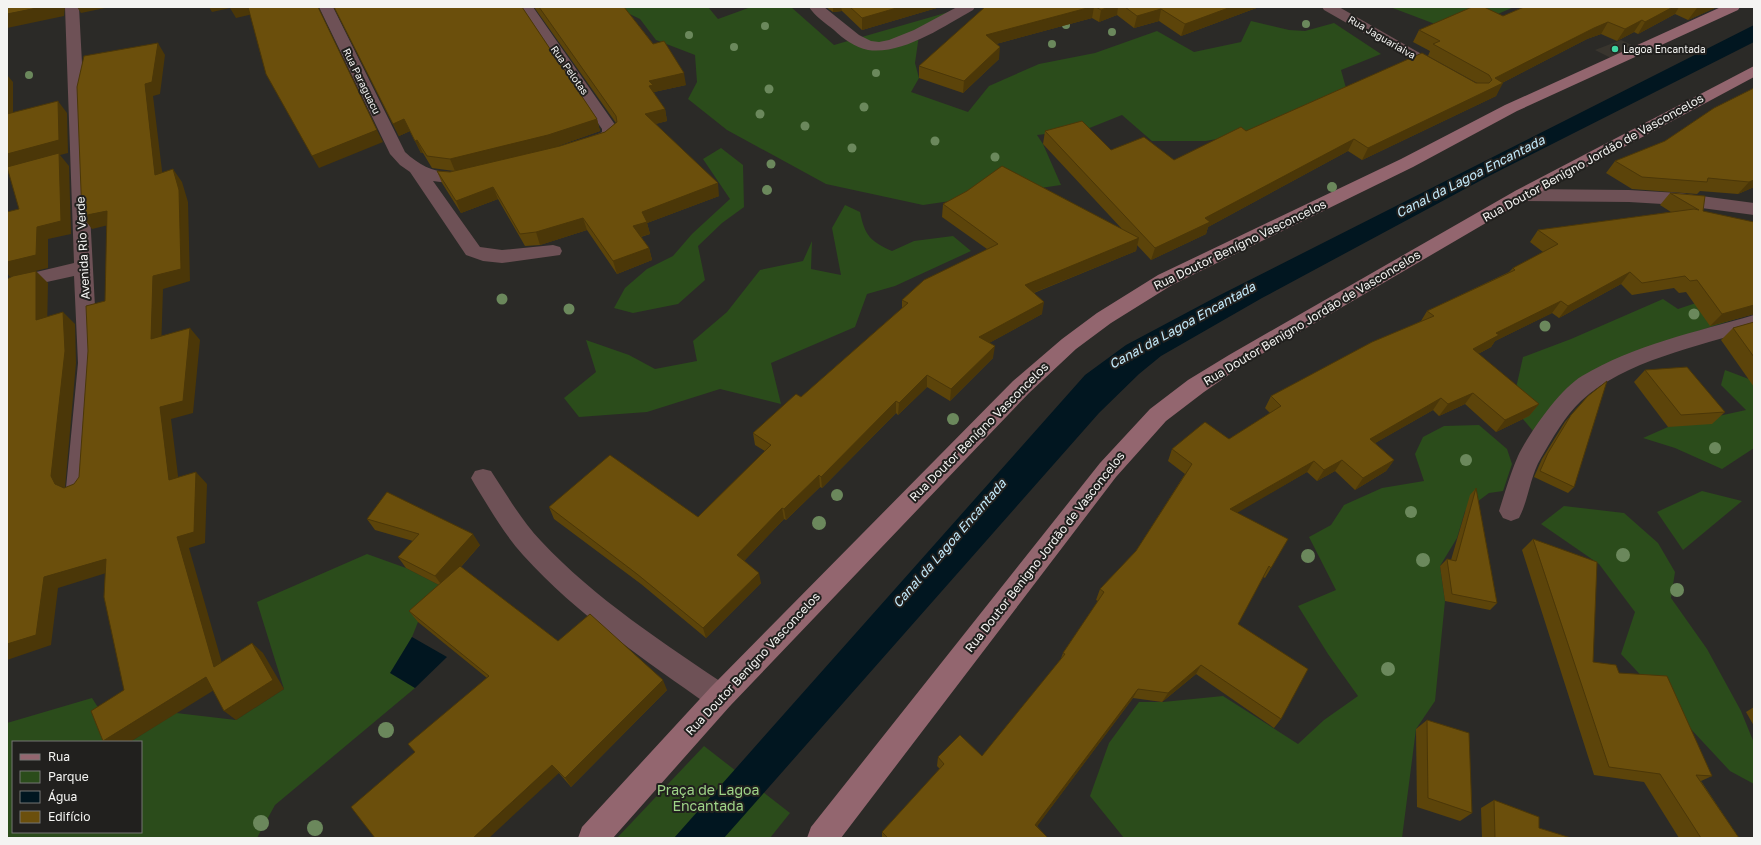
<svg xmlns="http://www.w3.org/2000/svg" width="1761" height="845" viewBox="0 0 1761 845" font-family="'Golos Text',sans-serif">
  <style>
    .built { fill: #39352e }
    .green { fill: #2b4c1b }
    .water { fill: #011620 }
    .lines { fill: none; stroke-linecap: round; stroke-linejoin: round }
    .street { fill: #6e5156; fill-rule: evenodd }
    .secondary { fill: #93666f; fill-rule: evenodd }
    .tree { fill: #6b885c }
    .wall { fill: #5c440a }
    .shaded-wall { fill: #4b3708 }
    .building { fill: #6b4f0c; stroke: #4b3708 }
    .poi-dot { fill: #3fd4a2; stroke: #21201e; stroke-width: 1.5 }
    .labels { text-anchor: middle; stroke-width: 4; stroke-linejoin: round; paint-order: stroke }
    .far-street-label { font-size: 10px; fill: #f4f4f2; stroke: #21201e }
    .far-poi-label { font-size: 10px; fill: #f4f4f2; stroke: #21201e; text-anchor: start }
    .street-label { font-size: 12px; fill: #f4f4f2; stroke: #21201e }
    .water-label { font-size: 13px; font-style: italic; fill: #c4ebfc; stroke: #21201e }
    .near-park-label { font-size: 14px; fill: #9fd488; stroke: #21201e }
  </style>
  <rect width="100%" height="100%" fill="#2b2a27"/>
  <path class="built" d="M1621 40 1636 47 1611 58 1595 50Z"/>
  <g class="green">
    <path d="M615 7H708L718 19 751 7H791L834 45 966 7 920 28 915 63 919 78 911 92 968 112 989 86 1039 64 1095 53 1157 31 1194 52 1241 42 1251 21 1289 30 1305 31 1334 23 1381 54 1341 70 1346 88 1243 134 1206 141H1152L1122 115 1087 129 1037 135 1043 144 1061 185 923 205 826 184 727 130 688 99 697 82 695 55 656 40 640 19Z"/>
    <path d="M1390 7H1514L1484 20 1435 24Z"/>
    <path d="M721 148 743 165 744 207 722 223 698 246 705 280 678 304 633 313 614 308 625 288 647 269 673 256 692 234 730 199 703 159Z"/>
    <path d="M845 205 860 212C865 236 870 241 892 251L914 241 953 236 971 251 895 286 867 294 855 327 771 363 781 404 720 389 647 412 579 417 564 398 596 372 586 340 629 355 655 369 697 361 693 341 727 312 760 270 803 261 812 241 811 269 841 275 832 228Z"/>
    <path d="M1711 298 1754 313 1658 344 1533 431 1512 406 1523 357 1571 339 1663 299 1678 309Z"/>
    <path d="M1725 370 1754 381V448L1722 469 1675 448 1643 438 1668 427 1746 410 1721 385Z"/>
    <path d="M1479 425 1507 449 1512 464 1503 491 1489 493 1465 511 1457 538 1440 566 1445 601 1435 701 1416 729 1402 838H1124L1090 796 1109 743 1139 702H1163L1223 696 1298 744 1324 720 1358 696 1328 654 1298 606 1336 590 1309 537 1331 525 1344 505 1382 488 1424 481 1415 454 1423 437 1444 426Z"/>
    <path d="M1702 491 1742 501 1683 550 1657 512Z"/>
    <path d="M1564 506 1624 513 1658 543 1675 572 1671 598 1707 649 1741 711 1754 743V784L1730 771 1621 654 1635 612 1599 564 1541 524Z"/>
    <path d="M367 554 406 568 443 587 418 622 412 637 391 673 415 688 275 805 257 838H7V723L92 698 106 720 115 742H13V832H141V742H130L176 713 236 720 284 689 257 602Z"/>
    <path d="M704 746 790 813 770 838H617Z"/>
  </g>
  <g class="water">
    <path d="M1754 25V42L1489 176 1262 298 1161 356 1139 374 1099 413 724 838H674L1085 375 1126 345 1218 296Z"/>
    <path d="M412 637 447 657 415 688 390 673Z"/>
  </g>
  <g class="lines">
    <g class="street">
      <path d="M65 7H79L98 363 90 488 86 495 78 498 70 495 66 488 78 363 74 276 24 287 7 294V279L74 263Z"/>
      <path d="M319 7H333L405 152C419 165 434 173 453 172 461 171 468 169 475 171L478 175 475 179 448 183 433 181 480 247 502 250 553 245 560 247 562 251 560 255 502 263 483 261 466 255 410 172 400 165 390 154Z"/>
      <path d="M519 7H533L618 129 616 138C606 144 594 149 583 147L581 143C585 137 595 136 602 132V129Z"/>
      <path d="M809 7H824L859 35 871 41 879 42 889 40 914 30 957 7H975L973 10C944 26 903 55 868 50 855 47 843 39 834 30 825 23 815 16 809 7Z"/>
      <path d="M1322 7H1339L1446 68 1449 71 1446 74H1436L1324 10Z"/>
      <path d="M1521 189 1629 190 1679 193 1754 203V215L1679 205 1629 202 1521 201 1515 199 1512 195 1515 191Z"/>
      <path d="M1754 315V329C1699 346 1624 361 1581 401 1565 416 1552 439 1541 458 1530 476 1529 499 1519 518L1511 521 1503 518 1499 511C1505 493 1510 474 1518 456 1529 433 1560 389 1582 376 1634 345 1696 332 1754 315Z"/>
      <path d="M483 469 491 471C507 495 521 520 541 541 595 599 664 643 730 688L734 697 730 706 720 710 710 706C645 660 577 615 523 555 504 534 490 509 475 485L471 478 475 471Z"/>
    </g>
    <g class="secondary">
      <path d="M1721 7H1740L1738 10 1517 111 1413 167 1172 285 1111 323 1076 349 1029 393 730 706 613 838H578L582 827 710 688 1013 381 1062 339 1097 313 1158 275 1401 159 1505 105Z"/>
      <path d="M1754 66V77L1527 199 1243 365 1204 392 1166 421 1116 477 841 838H807L811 827 1100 463 1150 409 1188 380 1229 355 1515 191Z"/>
    </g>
  </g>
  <g class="tree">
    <circle cx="1306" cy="24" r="4"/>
    <circle cx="1066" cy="25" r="4"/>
    <circle cx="765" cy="26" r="4"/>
    <circle cx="1112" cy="32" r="4"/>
    <circle cx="689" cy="35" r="4"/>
    <circle cx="1052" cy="44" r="4"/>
    <circle cx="734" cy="47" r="4"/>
    <circle cx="876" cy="73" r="4"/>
    <circle cx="29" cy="75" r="4"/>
    <circle cx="769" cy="89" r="4.5"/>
    <circle cx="864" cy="107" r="4.5"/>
    <circle cx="760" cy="114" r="4.5"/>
    <circle cx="805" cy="126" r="4.5"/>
    <circle cx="935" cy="141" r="4.5"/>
    <circle cx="852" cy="148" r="4.5"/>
    <circle cx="995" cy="157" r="4.5"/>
    <circle cx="771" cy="164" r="4.5"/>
    <circle cx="1332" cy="187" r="5"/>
    <circle cx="767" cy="190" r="5"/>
    <circle cx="502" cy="299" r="5.5"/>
    <circle cx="569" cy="309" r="5.5"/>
    <circle cx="1694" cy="314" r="5.5"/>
    <circle cx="1545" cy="326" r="5.5"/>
    <circle cx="953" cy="419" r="6"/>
    <circle cx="1715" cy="448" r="6"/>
    <circle cx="1466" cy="460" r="6"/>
    <circle cx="837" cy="495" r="6"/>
    <circle cx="1411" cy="512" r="6"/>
    <circle cx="819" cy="523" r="7"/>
    <circle cx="1623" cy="555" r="7"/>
    <circle cx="1308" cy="556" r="7"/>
    <circle cx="1423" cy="560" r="7"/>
    <circle cx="1677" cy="590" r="7"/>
    <circle cx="1388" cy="669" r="7"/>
    <circle cx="386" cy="730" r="8"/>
    <circle cx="261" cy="823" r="8"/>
    <circle cx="315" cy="828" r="8"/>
  </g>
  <g class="wall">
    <path d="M334 7H522L597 119 600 131 552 148 489 163 560 146 605 132 616 123 534 7H624L686 85 654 92 655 95 665 109 667 121 655 124 719 196 647 223 650 234 641 237 649 248 652 260 617 274 587 230 540 245 525 246 498 199 461 213 442 183 437 171 450 172 454 171 432 168 423 153H421L410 131 399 136Z"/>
    <path d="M826 7H940L862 30 842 11 833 12Z"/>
    <path d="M985 7H1259L1181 36 1159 21 1134 28 1117 15 1099 22 1092 18 996 44 999 59 963 93 919 78V66Z"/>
    <path d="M1524 7H1717L1688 20 1675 14 1638 34 1634 32 1617 41 1601 34 1587 39 1502 83 1496 96 1362 160 1348 151 1208 227 1206 234 1151 260 1137 245 1136 251 1034 293 1042 314 989 343 993 358 950 401 927 387 898 415 896 413 822 488 820 487 786 520 784 519 744 561 761 583 706 638 641 584 554 519 549 507 698 517 765 451 755 445 753 433 801 397 902 308V300L987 249 942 217 943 204 1122 229 1043 144 1045 131 1111 150 1174 160 1246 131 1477 83 1428 56 1430 51 1413 42 1419 30 1503 16Z"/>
    <path d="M1714 108 1754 187 1738 194 1700 191 1697 194 1632 189 1606 173 1615 161 1665 141Z"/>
    <path d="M1670 193 1703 211 1754 314 1710 326 1686 292 1679 293 1674 288 1632 295 1621 284 1559 318 1552 313 1495 341 1491 347 1478 354 1539 404 1529 416 1496 432 1465 404 1439 416 1433 410 1375 443 1394 460 1386 471 1355 490 1335 471 1317 481 1307 472 1237 512 1271 568 1265 578 1263 577 1238 624 1281 719 1274 728 1196 674 1162 702 1133 698 1037 826 1048 838H882V832L940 769 937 766 938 757 982 756 1060 661 1063 653 1098 601 1096 600 1100 589 1136 551 1185 474 1168 461 1172 449 1229 439 1270 413 1265 408 1271 396 1421 321 1427 311 1509 272 1513 268 1543 252 1530 242 1538 230 1671 212 1660 205Z"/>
    <path d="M1754 322V387L1721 340 1733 328Z"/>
    <path d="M1645 370 1725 412 1712 424 1668 427 1634 382Z"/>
    <path d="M1588 396 1574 487 1568 493 1534 477 1542 459 1565 422Z"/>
    <path d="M1476 488 1497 603 1490 610 1445 601 1440 566 1447 559 1451 560 1470 495Z"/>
    <path d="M367 519 480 545 461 567 558 641 667 690 571 787 559 773 415 752 487 678 418 622 409 611 439 585 406 568 398 557 413 541 375 530Z"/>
    <path d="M1533 539 1593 662 1619 673 1712 776 1701 781 1739 838H1679L1644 782 1594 775 1522 550Z"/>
    <path d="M1754 707V726L1746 712Z"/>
    <path d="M1427 720 1472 813 1460 821 1417 807 1416 729Z"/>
    <path d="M1494 800 1539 828 1571 838H1482L1481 808Z"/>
  </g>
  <g class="shaded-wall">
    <path d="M42 7H65L64 16 7 28V14Z"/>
    <path d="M77 7H110L81 13Z"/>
    <path d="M209 7H249L253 14 236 18 230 8 212 12Z"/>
    <path d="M833 7H841L842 11 833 12Z"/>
    <path d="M900 7H940L862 30V18Z"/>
    <path d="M1091 7H1094L1092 18 985 47 986 35Z"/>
    <path d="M1109 7H1118L1117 15 1099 22 1101 10Z"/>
    <path d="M1231 7H1259L1181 36 1185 24Z"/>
    <path d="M1673 7H1679L1675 14 1638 34 1645 22Z"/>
    <path d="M1700 7H1717L1688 20 1697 8Z"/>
    <path d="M1161 9 1159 21 1134 28 1137 16Z"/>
    <path d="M1642 20 1634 32 1617 41 1625 29Z"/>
    <path d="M1608 22 1601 34 1587 39 1488 90 1495 78 1594 28Z"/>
    <path d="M158 43 165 55 160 94 153 96 164 187 155 175 145 84Z"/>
    <path d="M1000 47 999 59 963 93 964 81Z"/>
    <path d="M684 73 686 85 654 92 655 97 649 86V81Z"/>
    <path d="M7 75 13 82V127L7 121Z"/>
    <path d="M1503 83 1496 96 1362 160 1368 148Z"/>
    <path d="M58 101 67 113 68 153 60 155 69 166 71 234 48 239V268L10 277 7 273V262L37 227 59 156 7 170V154Z"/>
    <path d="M665 109 667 121 648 126 645 114Z"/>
    <path d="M404 119 410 131 399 136 393 124Z"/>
    <path d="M597 119 600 131 552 148 455 171 450 159Z"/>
    <path d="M377 130 383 142 319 168 312 156Z"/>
    <path d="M1354 139 1348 151 1208 227 1206 234 1151 260 1155 248 1205 218Z"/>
    <path d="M417 140 423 153H421L415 141Z"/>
    <path d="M173 169 182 182 188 202 190 281 163 289 161 351 151 339 153 276Z"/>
    <path d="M1754 180V187L1738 194 1749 182Z"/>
    <path d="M718 183 719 196 647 223 650 234 636 238 633 226 642 212Z"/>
    <path d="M493 187 498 199 461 213 456 201Z"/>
    <path d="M107 211 117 223 92 229 82 216Z"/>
    <path d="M583 218 587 230 540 245 536 232Z"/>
    <path d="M1139 238 1136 251 1023 297 1025 285Z"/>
    <path d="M649 248 652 260 617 274 613 261Z"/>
    <path d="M36 271 48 283 47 332 36 320Z"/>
    <path d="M1630 272 1621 284 1559 318 1568 306Z"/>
    <path d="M1561 301 1552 313 1495 341 1491 347 1464 361 1473 349 1496 333Z"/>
    <path d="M1044 302 1042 314 978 349 979 337Z"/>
    <path d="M1754 305V314L1710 326 1722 314Z"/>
    <path d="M63 312 75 324 76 363 65 488 55 484 51 476Z"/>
    <path d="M190 328 200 340 193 413 171 419 180 492 169 480 160 407Z"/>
    <path d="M995 346 993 358 950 401 951 389Z"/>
    <path d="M927 375V387L898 415 899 403Z"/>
    <path d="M1473 393 1465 404 1439 416 1448 404Z"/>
    <path d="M1441 398 1433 410 1363 450 1370 439Z"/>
    <path d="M896 401V413L822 488 821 477Z"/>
    <path d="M1539 404 1529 416 1496 432 1505 420Z"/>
    <path d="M1342 460 1335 471 1317 481 1324 470Z"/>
    <path d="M1394 460 1386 471 1355 490 1363 478Z"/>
    <path d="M1314 461 1307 472 1225 520 1230 509Z"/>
    <path d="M196 472 207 484 205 543 189 548 226 677 214 667 177 537Z"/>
    <path d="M819 475 820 487 786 520 784 509Z"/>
    <path d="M782 508 784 519 739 566 737 555Z"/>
    <path d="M473 534 480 545 443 587 435 576Z"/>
    <path d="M106 559 119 569 58 588 51 645 7 660V644L44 577Z"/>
    <path d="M759 573 761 583 706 638 703 628Z"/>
    <path d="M252 643 263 653 284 689 236 720 224 711Z"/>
    <path d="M1201 665 1196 674 1162 702 1168 693Z"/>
    <path d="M206 677 219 687 130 742H105L103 741Z"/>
    <path d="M663 680 667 690 571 787 565 778Z"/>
    <path d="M1138 689 1133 698 1032 833 1035 825Z"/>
    <path d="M552 765 559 773 489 838H473Z"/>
  </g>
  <g class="building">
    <path d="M7 7H42L7 14Z"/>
    <path d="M248 7H318L377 130 312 156 266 74Z"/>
    <path d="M334 7H522L597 119 548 135 450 159 427 156 417 140 415 141 404 119 393 124Z"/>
    <path d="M539 7H624L653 44 664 41 684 73 649 81 653 85 649 86 665 109 645 114 718 183 642 212 647 222 633 226 649 248 613 261 583 218 536 232 520 234 493 187 456 201 437 171 450 172 560 146 605 132 617 122 616 116Z"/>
    <path d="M850 7H900L862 18Z"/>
    <path d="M985 7H1091L986 35 1000 47 964 81 919 66Z"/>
    <path d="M1096 7H1109L1101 10Z"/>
    <path d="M1125 7H1231L1185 24 1161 9 1137 16Z"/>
    <path d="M1472 7H1484L1503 16 1524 7H1673L1645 22 1642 20 1625 29 1608 22 1594 28 1495 78 1503 83 1368 148 1354 139 1205 218 1210 222 1155 248 1045 131 1082 121 1111 150 1144 137 1174 160 1241 127 1246 131 1422 53 1476 83H1489L1492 80 1489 75 1433 44 1440 41 1419 30Z"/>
    <path d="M158 43 152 82 145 84 155 175 173 169 179 190 181 269 153 276 151 339 190 328 183 401 160 407 169 480 196 472 194 532 177 537 214 667 252 643 273 680 224 711 206 677 103 741 91 711 124 690 104 597 106 559 44 577 36 635 7 644V279L13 276 36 271V320L63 312 65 351 51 476 55 484 64 488 74 484 79 477 88 351 86 306 105 301 107 211 82 216 77 87 84 56Z"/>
    <path d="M1754 88V180L1749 182 1708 178 1707 182 1642 177 1615 161 1665 141 1714 108Z"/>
    <path d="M58 101 59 140 7 154V114Z"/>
    <path d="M59 153 61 221 37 227 36 255 7 262V212L19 209 7 167Z"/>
    <path d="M1002 166 1139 238 1025 285 1044 302 979 337 995 346 951 389 927 375 899 403 896 401 821 477 819 475 784 509 782 508 737 555 759 573 703 628 637 574 549 507 610 455 698 517 771 445 753 433 796 394 801 397 908 303 902 300 924 280 998 244 943 204 967 191Z"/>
    <path d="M1670 193 1705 196 1703 211 1754 222V305L1722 314 1697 280 1690 281 1685 276 1642 283 1630 272 1568 306 1561 301 1496 333 1499 335 1473 349 1539 404 1505 420 1473 393 1448 404 1441 398 1370 439 1394 460 1363 478 1342 460 1324 470 1314 461 1230 509 1288 539 1271 568 1269 566 1238 624 1308 669 1281 719 1201 665 1168 693 1138 689 1035 825 1048 838H888L882 832 944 764 938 757 960 735 982 756 1065 654 1063 653 1104 592 1100 589 1136 551 1192 464 1172 449 1205 422 1229 439 1281 406 1271 396 1372 342 1434 316 1427 311 1515 270 1513 268 1558 244 1538 230 1694 209 1699 210Z"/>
    <path d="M1754 322V357L1733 328Z"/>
    <path d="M1687 367 1725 412 1681 415 1645 370Z"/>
    <path d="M1607 381 1574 487 1540 471 1548 453 1571 415 1588 396Z"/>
    <path d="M1476 488 1497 603 1452 594 1447 559 1456 561Z"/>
    <path d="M387 492 473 534 435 576 398 557 419 534 367 519Z"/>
    <path d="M1533 539 1597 562 1593 662 1616 665 1619 673 1667 676 1712 776 1696 775 1739 838H1701L1660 774 1609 767Z"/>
    <path d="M460 566 558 641 590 614 663 680 565 778 552 765 473 838H375L351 807 415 752 408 744 489 676 409 611Z"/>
    <path d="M1427 720 1469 733 1472 813 1428 798Z"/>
    <path d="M1494 800 1539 817V828L1571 838H1495Z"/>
  </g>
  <circle class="poi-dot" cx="1615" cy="49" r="4"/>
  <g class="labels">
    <g class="far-street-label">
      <text transform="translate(1382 37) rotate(30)" y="4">Rua Jaguariaiva</text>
      <text transform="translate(570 70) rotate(55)" y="4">Rua Pelotas</text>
      <text transform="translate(362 81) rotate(64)" y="4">Rua Paraguacu</text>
    </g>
    <g class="far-poi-label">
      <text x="1623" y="53">Lagoa Encantada</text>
    </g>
    <g class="street-label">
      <text transform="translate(1593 158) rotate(-29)" y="4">Rua Doutor Benigno Jordão de Vasconcelos</text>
      <text transform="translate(1240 245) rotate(-26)" y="4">Rua Doutor Benígno Vasconcelos</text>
      <text transform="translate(83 248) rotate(-93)" y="4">Avenida Rio Verde</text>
      <text transform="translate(1312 318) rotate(-31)" y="4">Rua Doutor Benigno Jordão de Vasconcelos</text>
      <text transform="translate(979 432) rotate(-45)" y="4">Rua Doutor Benígno Vasconcelos</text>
      <text transform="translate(1045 552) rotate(-52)" y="4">Rua Doutor Benigno Jordão de Vasconcelos</text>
      <text transform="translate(753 664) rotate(-47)" y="4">Rua Doutor Benígno Vasconcelos</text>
    </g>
    <g class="water-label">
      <text transform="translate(1470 176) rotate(-27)" y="5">Canal da Lagoa Encantada</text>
      <text transform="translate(1182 325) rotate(-29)" y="5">Canal da Lagoa Encantada</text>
      <text transform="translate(949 543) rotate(-49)" y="5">Canal da Lagoa Encantada</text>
    </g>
    <g class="near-park-label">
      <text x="708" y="795">Praça de Lagoa<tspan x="708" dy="16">Encantada</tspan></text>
    </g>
  </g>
  <rect width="1761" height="845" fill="none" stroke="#f4f4f2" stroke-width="16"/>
  <rect x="12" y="741" width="130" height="92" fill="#21201e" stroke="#757573"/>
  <rect x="20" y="754" width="20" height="6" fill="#93666f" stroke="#757573"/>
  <text x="48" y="761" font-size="12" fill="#f4f4f2">Rua</text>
  <rect x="20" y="771" width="20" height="12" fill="#2b4c1b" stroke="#757573"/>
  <text x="48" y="781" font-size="12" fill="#f4f4f2">Parque</text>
  <rect x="20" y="791" width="20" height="12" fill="#011620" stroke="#757573"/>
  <text x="48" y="801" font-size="12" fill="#f4f4f2">Água</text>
  <rect x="20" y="811" width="20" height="12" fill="#6b4f0c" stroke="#757573"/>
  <text x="48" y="821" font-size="12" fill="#f4f4f2">Edifício</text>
</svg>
